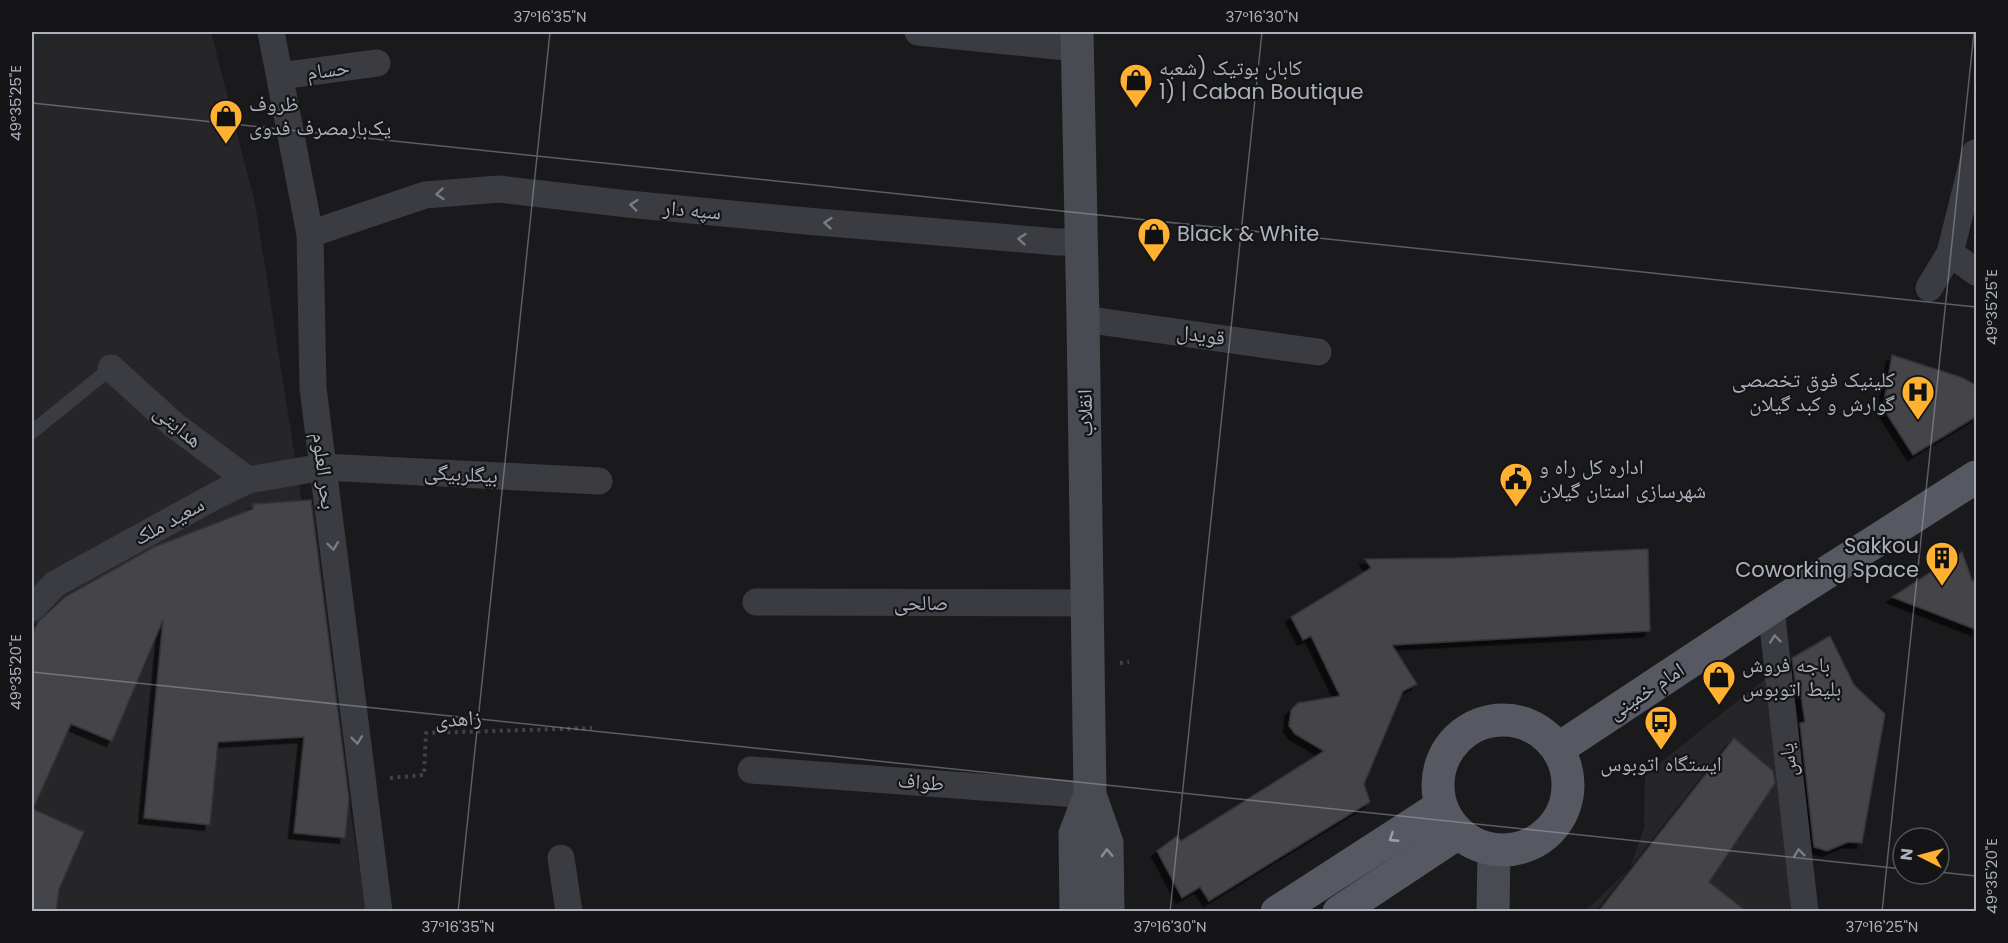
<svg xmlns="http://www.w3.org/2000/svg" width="2008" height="943" viewBox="0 0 2008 943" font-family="Poppins,'Noto Naskh Arabic',sans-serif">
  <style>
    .built { fill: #262629 }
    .building { fill: #444549; stroke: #333438; stroke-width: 1.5; filter: url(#shadow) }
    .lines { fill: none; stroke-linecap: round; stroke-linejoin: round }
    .path { stroke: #404349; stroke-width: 4; stroke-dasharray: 3 4.5; stroke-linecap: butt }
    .service { stroke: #3a3c42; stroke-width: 14 }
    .minor { stroke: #3a3c42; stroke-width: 27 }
    .secondary { stroke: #484b52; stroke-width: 33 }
    .primary { stroke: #565961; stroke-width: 33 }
    .oneway { stroke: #787c86 }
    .oneway2 { stroke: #9a9fab }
    .oneway3 { stroke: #888d98 }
    .ticks { fill: none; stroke: #abb1bd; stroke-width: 1.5; stroke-opacity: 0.45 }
    .labels { text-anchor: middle; stroke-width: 4.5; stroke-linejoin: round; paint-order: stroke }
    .poi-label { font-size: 21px; fill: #abb1bd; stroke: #151517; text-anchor: start }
    .street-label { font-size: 21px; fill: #abb1bd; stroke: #151517 }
    .neatline { fill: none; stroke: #abb1bd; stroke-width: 2 }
    .ticks-label { font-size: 15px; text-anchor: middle; fill: #abb1bd }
  </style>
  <defs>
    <filter id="shadow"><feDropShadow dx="-5.5" dy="5.5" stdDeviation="0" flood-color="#0009"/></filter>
  </defs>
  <rect width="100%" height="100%" fill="#1a1a1c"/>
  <g class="built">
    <path d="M32 32H211L255 203 366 911H32Z"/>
    <path d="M1771 674 1799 911 1582 912 1593 904 1630 868 1644 828 1645 775Z"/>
  </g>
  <g class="building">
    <path d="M1892 355 1963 378 1977 386V416L1913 455 1883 408Z"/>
    <path d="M311 500 349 799 345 838 294 833 304 737 218 742 210 825 144 818 163 620 112 741 71 724 33 809 84 832 59 889 56 912H32V634L38 622 65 597 154 547 253 509V504Z"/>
    <path d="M1648 549 1650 631 1392 645 1417 684 1403 691 1364 784 1370 802 1209 901 1200 887 1182 898 1157 851 1177 836 1181 841 1324 751 1295 734 1289 726 1291 710 1298 703 1340 696 1311 636 1303 640 1291 617 1371 568 1365 559 1456 558Z"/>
    <path d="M1962 552 1972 580 1977 582V630L1892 597Z"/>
    <path d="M1830 636 1854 685 1885 714 1862 843 1848 842 1827 851 1814 847 1800 723 1805 722 1800 689 1796 687 1792 658Z"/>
    <path d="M1734 738 1773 771 1775 783 1709 882 1747 912H1598Z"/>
  </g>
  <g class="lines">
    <g class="path">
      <path d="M1120 663 1129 662"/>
      <path d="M390 778 424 775 426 733 592 728"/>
    </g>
    <path class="service" d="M32 432 111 368"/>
    <g class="minor">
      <path d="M271 32 310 234 313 388 379 912"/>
      <path d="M918 32 1077 48"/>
      <path d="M280 76 377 63"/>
      <path d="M310 234 425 195 499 189 628 204 806 221 1058 242H1081"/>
      <path d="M1950 253 1976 272"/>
      <path d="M1929 288 1950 253 1975 153"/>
      <path d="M1083 319 1318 352"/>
      <path d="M111 368 174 425 248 480"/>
      <path d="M756 602 1087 603"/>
      <path d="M32 608 55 584 217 495 248 480 323 467 599 481"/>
      <path d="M1771 608 1805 912"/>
      <path d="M751 770 1090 795"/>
      <path d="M561 858 569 912"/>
    </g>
    <g class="secondary">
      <path d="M1077 32 1083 319 1090 795 1107 843 1108 912"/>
      <path d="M1076 912 1075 834 1090 795"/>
      <path d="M1493 912 1494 850"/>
    </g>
    <g class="primary">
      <circle cx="1503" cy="785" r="65"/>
      <path d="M1558 749 1771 608 1976 477"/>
      <path d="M1277 912 1441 806"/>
      <path d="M1339 912 1458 833"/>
    </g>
  </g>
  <defs><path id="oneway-chevron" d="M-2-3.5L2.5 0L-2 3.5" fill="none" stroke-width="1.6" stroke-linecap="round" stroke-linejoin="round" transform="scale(1.5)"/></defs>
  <g class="oneway">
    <use href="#oneway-chevron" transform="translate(440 194) rotate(175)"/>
    <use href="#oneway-chevron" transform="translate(634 205) rotate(-174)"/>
    <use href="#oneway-chevron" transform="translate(828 223) rotate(-175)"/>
    <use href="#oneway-chevron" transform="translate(1022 239) rotate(-175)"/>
    <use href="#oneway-chevron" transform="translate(333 546) rotate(83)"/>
    <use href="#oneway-chevron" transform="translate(1775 639) rotate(-96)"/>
    <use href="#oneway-chevron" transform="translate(357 740) rotate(83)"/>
    <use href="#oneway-chevron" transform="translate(1799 853) rotate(-97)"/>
  </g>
  <use class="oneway2" href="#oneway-chevron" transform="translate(1393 838) rotate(147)"/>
  <use class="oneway3" href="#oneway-chevron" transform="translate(1107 853) rotate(-92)"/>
  <path class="ticks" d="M32 103 1976 307M32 672 1903 869M1939 872 1976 876M458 912 550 32M1170 912 1262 32M1882 912 1974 32"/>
  <defs>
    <g id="shop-pin" transform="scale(1.725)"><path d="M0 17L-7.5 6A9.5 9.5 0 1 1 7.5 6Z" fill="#ffb12f" stroke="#151517"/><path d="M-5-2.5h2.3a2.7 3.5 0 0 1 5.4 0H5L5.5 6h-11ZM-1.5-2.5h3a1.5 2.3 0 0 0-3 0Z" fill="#111"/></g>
    <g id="hospital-pin" transform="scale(1.725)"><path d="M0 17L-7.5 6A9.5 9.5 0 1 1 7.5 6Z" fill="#ffb12f" stroke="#151517"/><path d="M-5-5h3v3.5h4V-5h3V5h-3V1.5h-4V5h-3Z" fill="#111"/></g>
    <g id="civic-pin" transform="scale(1.725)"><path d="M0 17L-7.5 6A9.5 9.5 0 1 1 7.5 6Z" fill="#ffb12f" stroke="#151517"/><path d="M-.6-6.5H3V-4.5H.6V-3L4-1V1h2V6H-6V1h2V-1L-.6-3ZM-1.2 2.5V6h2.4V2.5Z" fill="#111"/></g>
    <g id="building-pin" transform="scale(1.725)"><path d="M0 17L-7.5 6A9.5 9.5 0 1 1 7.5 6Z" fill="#ffb12f" stroke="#151517"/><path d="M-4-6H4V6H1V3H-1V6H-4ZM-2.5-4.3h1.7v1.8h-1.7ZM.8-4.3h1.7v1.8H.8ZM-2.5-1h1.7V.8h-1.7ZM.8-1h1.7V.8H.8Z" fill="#111"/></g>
    <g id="bus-pin" transform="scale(1.725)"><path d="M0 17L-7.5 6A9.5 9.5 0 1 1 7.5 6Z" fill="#ffb12f" stroke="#151517"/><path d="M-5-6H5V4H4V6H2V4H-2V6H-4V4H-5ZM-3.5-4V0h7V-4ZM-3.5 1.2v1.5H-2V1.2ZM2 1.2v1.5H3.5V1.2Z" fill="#111"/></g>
  </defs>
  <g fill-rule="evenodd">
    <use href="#shop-pin" x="1136" y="80"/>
    <use href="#shop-pin" x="226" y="116"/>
    <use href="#shop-pin" x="1154" y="234"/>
    <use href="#hospital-pin" x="1918" y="392"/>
    <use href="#civic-pin" x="1516" y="479"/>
    <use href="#building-pin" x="1942" y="558"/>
    <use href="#shop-pin" x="1719" y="677"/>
    <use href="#bus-pin" x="1661" y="722"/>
  </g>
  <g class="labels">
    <g class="poi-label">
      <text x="1159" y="75">کابان بوتیک (شعبه<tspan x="1159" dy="24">1) | Caban Boutique</tspan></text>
      <text x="249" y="111">ظروف<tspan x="249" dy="24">یک‌بارمصرف فدوی</tspan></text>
      <text x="1177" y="241">Black &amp; White</text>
      <text x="1895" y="387" text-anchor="end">کلینیک فوق تخصصی<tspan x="1895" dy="24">گوارش و کبد گیلان</tspan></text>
      <text x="1539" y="474">اداره کل راه و<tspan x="1539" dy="24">شهرسازی استان گیلان</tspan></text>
      <text x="1919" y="553" text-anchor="end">Sakkou<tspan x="1919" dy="24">Coworking Space</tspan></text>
      <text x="1742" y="672">باجه فروش<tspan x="1742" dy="24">بلیط اتوبوس</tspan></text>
      <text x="1661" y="771" text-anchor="middle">ایستگاه اتوبوس</text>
    </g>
    <g class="street-label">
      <text transform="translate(328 70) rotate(-8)" y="7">حسام</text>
      <text transform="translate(692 210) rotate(5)" y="7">سپه دار</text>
      <text transform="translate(1201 335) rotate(8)" y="7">قویدل</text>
      <text transform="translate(1085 413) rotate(-91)" y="7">انقلاب</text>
      <text transform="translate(178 426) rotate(39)" y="7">هدایتی</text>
      <text transform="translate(324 471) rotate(83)" y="7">بحر العلوم</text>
      <text transform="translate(461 474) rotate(3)" y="7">بیگلربیگی</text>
      <text transform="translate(169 521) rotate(-29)" y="7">سعید ملک</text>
      <text x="921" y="610">صالحی</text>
      <text transform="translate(1646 691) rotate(-33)" y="7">امام خمینی</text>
      <text transform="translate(458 719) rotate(-4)" y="7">زاهدی</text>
      <text transform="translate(1788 760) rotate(-97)" y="7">یاس</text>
      <text transform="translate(921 782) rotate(4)" y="7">طواف</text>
    </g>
  </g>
  <rect width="2008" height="943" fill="none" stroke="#151517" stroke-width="66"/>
  <g transform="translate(1921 856) rotate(276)"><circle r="28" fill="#151517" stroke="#515359" stroke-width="1.5"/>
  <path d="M0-4.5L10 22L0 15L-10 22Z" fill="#ffb12f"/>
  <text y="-9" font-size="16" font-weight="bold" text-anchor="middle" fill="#abb1bd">N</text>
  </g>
  <rect x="33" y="33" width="1942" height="877" class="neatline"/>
  <g class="ticks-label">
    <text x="550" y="22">37°16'35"N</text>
    <text x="1262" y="22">37°16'30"N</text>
    <text transform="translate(16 103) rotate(-90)" y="5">49°35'25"E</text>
    <text transform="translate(1992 307) rotate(-90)" y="5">49°35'25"E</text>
    <text transform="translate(16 672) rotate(-90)" y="5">49°35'20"E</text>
    <text transform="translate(1992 876) rotate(-90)" y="5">49°35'20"E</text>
    <text x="458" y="932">37°16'35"N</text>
    <text x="1170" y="932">37°16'30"N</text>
    <text x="1882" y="932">37°16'25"N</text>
  </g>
</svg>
